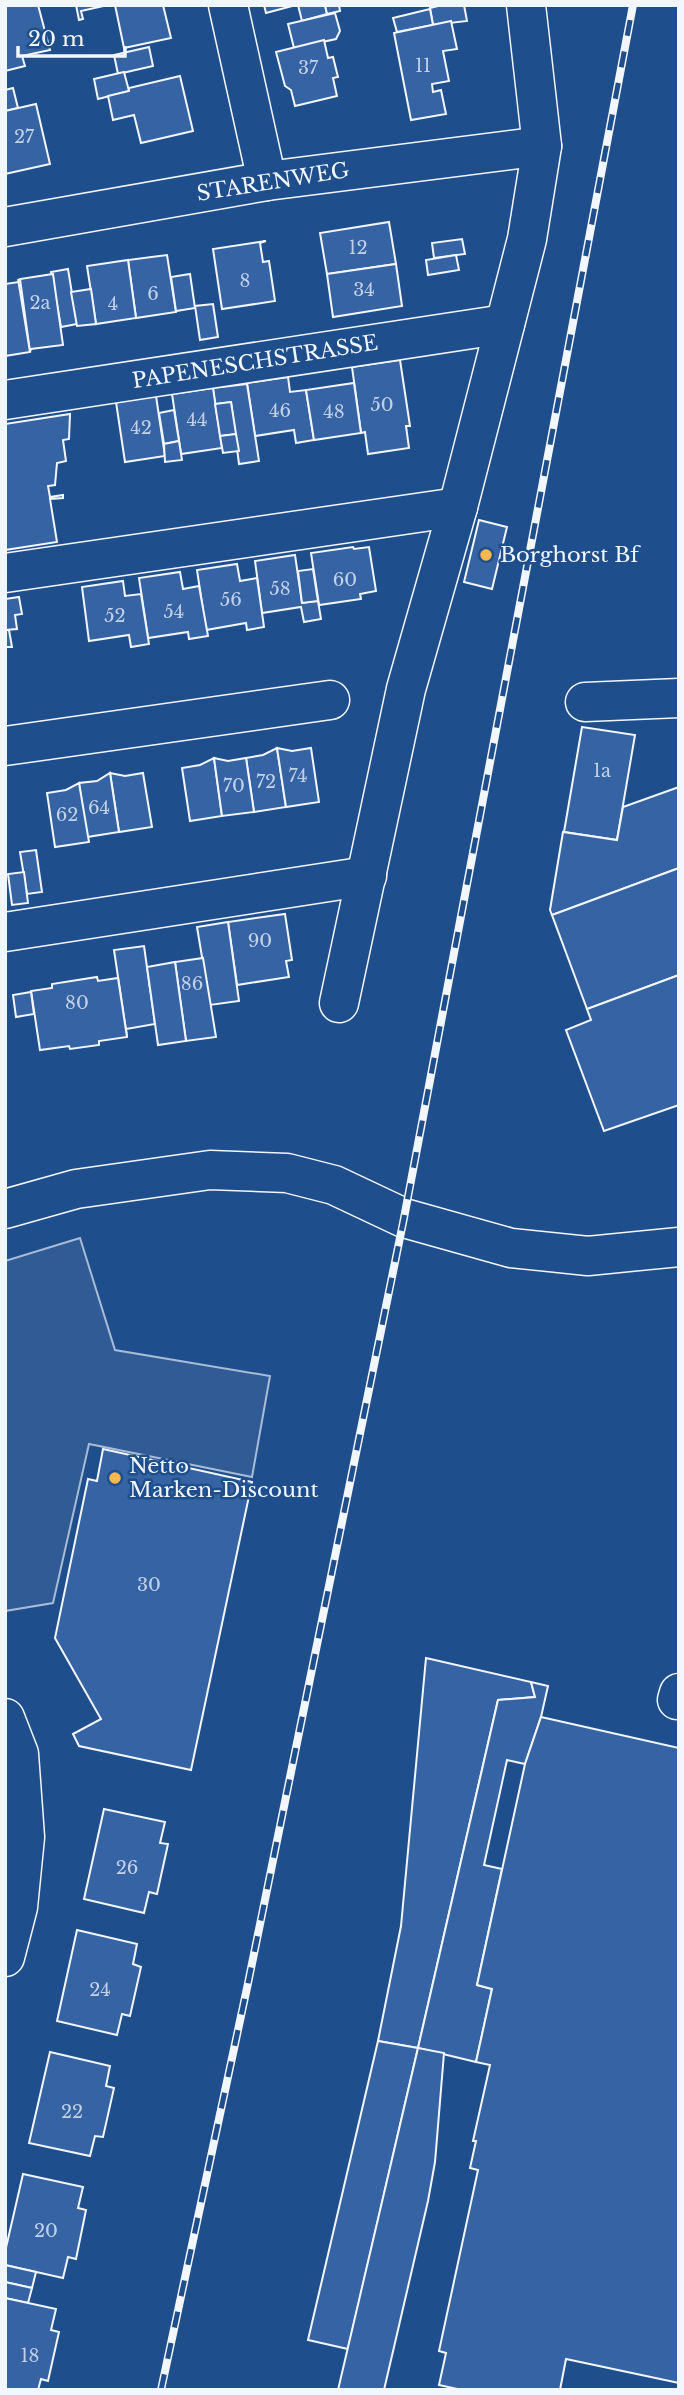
<svg xmlns="http://www.w3.org/2000/svg" width="684" height="2395" viewBox="0 0 684 2395" font-family="'Libre Baskerville',serif">
  <style>
    .parking { fill: #305b95; stroke: #a8bbd7; stroke-width: 2 }
    .building { fill: #3563a3; stroke: #f2f6ff; stroke-width: 2 }
    .lines { fill: none; stroke-linecap: round; stroke-linejoin: round }
    .minor-casing { stroke: #f2f6ff; stroke-width: 41 }
    .minor { stroke: #1f4e8c; stroke-width: 38 }
    .rail-casing { stroke: #f2f6ff; stroke-width: 8 }
    .rail { stroke: #1f4e8c; stroke-width: 5; stroke-dasharray: 16; stroke-linecap: butt }
    .poi-dot { fill: #ffb74d; stroke: #1f4e8c; stroke-width: 2.5 }
    .labels { text-anchor: middle; stroke-width: 5; stroke-linejoin: round; paint-order: stroke }
    .number-label { font-size: 18px; fill: #c3d1e8 }
    .street-label { font-size: 21px; fill: #f2f6ff; stroke: #1f4e8c }
    .poi-label { font-size: 21px; fill: #f2f6ff; stroke: #1f4e8c; text-anchor: start }
  </style>
  <rect width="100%" height="100%" fill="#1f4e8c"/>
  <path class="parking" d="M80 1238 115 1350 270 1376 252 1477 89 1444 53 1603 5 1611V1261Z"/>
  <g class="building">
    <path d="M5 5H38L50 50 22 56 25 66 5 71Z"/>
    <path d="M76 5H108L81 11 83 19 79 20Z"/>
    <path d="M115 5H163L171 38 124 48Z"/>
    <path d="M264 5H296L266 13Z"/>
    <path d="M298 5H325L327 14 302 21Z"/>
    <path d="M325 5H339L340 11 327 14Z"/>
    <path d="M442 5H464L467 21 433 25 430 8Z"/>
    <path d="M430 9 433 25 397 32 393 18Z"/>
    <path d="M335 13 340 31 336 39 294 48 288 24Z"/>
    <path d="M451 21 457 49 443 51 449 81 432 84 433 92 441 90 446 114 411 120 394 33Z"/>
    <path d="M324 40 328 58 333 57 338 77 333 78 337 96 295 106 291 90 285 86 276 52Z"/>
    <path d="M149 47 153 66 118 74 114 55Z"/>
    <path d="M124 72 129 91 98 99 94 79Z"/>
    <path d="M180 76 193 131 141 143 134 115 113 120 108 96 129 91V88Z"/>
    <path d="M13 88 18 108 5 111V90Z"/>
    <path d="M36 104 50 164 5 174V111Z"/>
    <path d="M389 222 396 264 327 274 320 233Z"/>
    <path d="M462 239 465 254 434 258 432 243Z"/>
    <path d="M266 241 260 243 263 262 269 261 275 301 222 309 213 249Z"/>
    <path d="M167 255 176 312 136 318 128 260Z"/>
    <path d="M456 255 459 270 428 275 426 260Z"/>
    <path d="M128 260 136 318 96 324 87 266Z"/>
    <path d="M396 264 402 306 333 317 327 274Z"/>
    <path d="M68 269 77 324 61 327 51 272Z"/>
    <path d="M53 274 63 345 31 349 30 352 20 279Z"/>
    <path d="M190 274 195 308 176 311 171 277Z"/>
    <path d="M18 279 30 352 5 356V284L19 282Z"/>
    <path d="M91 289 96 324 77 326 71 292Z"/>
    <path d="M213 304 218 337 200 340 195 306Z"/>
    <path d="M400 360 410 426H406L409 448 368 454 365 432 361 433 352 367Z"/>
    <path d="M288 377 290 392 306 390 314 440 296 443 294 430 255 436 247 383Z"/>
    <path d="M354 383 361 433 314 440 306 390Z"/>
    <path d="M247 384 259 461 239 464 231 402 215 404 213 388Z"/>
    <path d="M213 388 222 448 181 454 172 394Z"/>
    <path d="M156 396 165 456 125 462 116 402Z"/>
    <path d="M231 402 236 434 220 436 215 404Z"/>
    <path d="M174 410 179 441 164 444 159 413Z"/>
    <path d="M70 414 69 439 63 440 66 461 57 463 55 485 48 486 50 497 63 495V498L50 499 57 542 5 550V424Z"/>
    <path d="M236 434 239 451 223 453 220 436Z"/>
    <path d="M179 441 182 460 165 462 164 444Z"/>
    <path d="M479 520 507 527 492 589 464 582Z"/>
    <path d="M353 547 354 549 369 547 376 591 360 594 361 599 319 605 311 553Z"/>
    <path d="M295 555 302 603 318 601 321 619 304 622 301 607 262 613 255 561Z"/>
    <path d="M237 564 240 581 257 578 264 627 247 630 246 623 206 630 197 570Z"/>
    <path d="M313 569 318 601 302 603 298 571Z"/>
    <path d="M180 572 183 589 199 586 208 636 189 639 188 632 148 638 139 578Z"/>
    <path d="M123 581 125 596 141 594 149 644 131 647 129 635 89 641 82 587Z"/>
    <path d="M19 597 22 614 15 615 17 629 5 630V599Z"/>
    <path d="M5 630H9L12 647H5Z"/>
    <path d="M582 727 635 735 617 840 564 832Z"/>
    <path d="M277 748 286 807 254 812 246 758 263 755Z"/>
    <path d="M277 748 292 751 311 748 319 802 286 807Z"/>
    <path d="M214 758 222 816 190 821 182 768 200 765Z"/>
    <path d="M214 758 228 761 246 758 254 812 222 816Z"/>
    <path d="M110 773 125 776 143 773 152 827 119 832Z"/>
    <path d="M110 773 119 832 87 837 79 783 97 781Z"/>
    <path d="M79 783 89 842 55 847 47 793 66 790Z"/>
    <path d="M679 787V868L552 915 550 910 563 832 617 840 623 807Z"/>
    <path d="M36 850 42 892 27 894 20 852Z"/>
    <path d="M679 868V975L587 1009 552 915Z"/>
    <path d="M24 872 28 903 12 905 8 874Z"/>
    <path d="M285 914 292 960 286 961 289 977 237 985 228 922Z"/>
    <path d="M228 922 239 1001 210 1005 197 927Z"/>
    <path d="M144 946 155 1024 126 1029 127 1037 114 950Z"/>
    <path d="M203 958 216 1037 186 1041 175 962Z"/>
    <path d="M175 962 186 1041 158 1045 147 967Z"/>
    <path d="M679 975V1105L604 1131 566 1030 591 1020 587 1009Z"/>
    <path d="M97 977 98 981 118 978 127 1037 99 1041V1045L70 1049 69 1046 40 1050 31 991 52 988V984Z"/>
    <path d="M31 992 34 1014 16 1017 13 995Z"/>
    <path d="M103 1449 252 1482 191 1770 79 1746 73 1734 101 1719 55 1638 88 1479 97 1481Z"/>
    <path d="M426 1658 531 1682 535 1697 498 1700 418 2048 378 2041 401 1926Z"/>
    <path d="M531 1682 548 1686 541 1717 525 1764 507 1760 484 1865 502 1869 477 1985 492 1989 476 2062 418 2048 498 1700 535 1697Z"/>
    <path d="M541 1717 679 1748V2383L566 2359 560 2390H462L439 2385 446 2353 439 2351 478 2170 470 2168 476 2141H473L490 2065 476 2062 492 1989 477 1985 525 1764Z"/>
    <path d="M104 1809 165 1822 160 1843 168 1844 157 1894 149 1892 144 1913 84 1899Z"/>
    <path d="M77 1930 137 1944 133 1964 141 1967 130 2016 122 2014 117 2035 57 2021Z"/>
    <path d="M378 2041 418 2048 348 2349 308 2340Z"/>
    <path d="M418 2048 444 2053 435 2162 428 2201 384 2390H338Z"/>
    <path d="M50 2052 110 2066 106 2086 114 2088 103 2137 95 2136 90 2156 29 2143Z"/>
    <path d="M23 2174 83 2187 78 2208 86 2210 76 2259 68 2257 63 2278 5 2265V2252Z"/>
    <path d="M5 2265 36 2272 32 2288 5 2282Z"/>
    <path d="M5 2282 32 2288 28 2303 5 2298Z"/>
    <path d="M5 2298 56 2309 51 2330 59 2332 48 2381 41 2379 38 2390H5Z"/>
  </g>
  <g class="lines">
    <g class="minor-casing">
      <g id="minor">
        <path d="M228 5 267 181"/>
        <path d="M5 227 267 181 542 146"/>
        <path d="M5 400 505 324"/>
        <path d="M5 573 458 507"/>
        <path d="M585 702 679 698"/>
        <path d="M5 746 330 700"/>
        <path d="M5 932 367 876"/>
        <path d="M339 1003 406 689 458 507 527 239 542 146 526 5"/>
        <path d="M5 1209 76 1189 210 1170 287 1173 334 1185 404 1218 511 1248 588 1256 679 1247"/>
        <path d="M677 1700 679 1693"/>
        <path d="M5 1718 19 1754 25 1837 18 1907 5 1957"/>
      </g>
    </g>
    <use href="#minor" class="minor"/>
    <g class="rail-casing">
      <path id="rail" d="M161 2390 247 1988 404 1218 633 5"/>
    </g>
    <use href="#rail" class="rail"/>
  </g>
  <g class="poi-dot">
    <circle cx="486" cy="555" r="7"/>
    <circle cx="115" cy="1478" r="7"/>
  </g>
  <g class="labels">
    <g class="number-label">
      <text x="423" y="72">11</text>
      <text x="308" y="74">37</text>
      <text x="24" y="143">27</text>
      <text x="358" y="254">12</text>
      <text x="245" y="287">8</text>
      <text x="364" y="296">34</text>
      <text x="153" y="300">6</text>
      <text x="40" y="309">2a</text>
      <text x="113" y="310">4</text>
      <text x="382" y="411">50</text>
      <text x="280" y="417">46</text>
      <text x="334" y="418">48</text>
      <text x="197" y="426">44</text>
      <text x="141" y="434">42</text>
      <text x="345" y="586">60</text>
      <text x="280" y="595">58</text>
      <text x="231" y="606">56</text>
      <text x="174" y="618">54</text>
      <text x="115" y="622">52</text>
      <text x="602" y="777">1a</text>
      <text x="298" y="782">74</text>
      <text x="266" y="788">72</text>
      <text x="234" y="792">70</text>
      <text x="99" y="814">64</text>
      <text x="67" y="821">62</text>
      <text x="260" y="947">90</text>
      <text x="192" y="990">86</text>
      <text x="77" y="1009">80</text>
      <text x="149" y="1591">30</text>
      <text x="127" y="1874">26</text>
      <text x="100" y="1996">24</text>
      <text x="72" y="2118">22</text>
      <text x="46" y="2237">20</text>
      <text x="30" y="2362">18</text>
    </g>
    <g class="street-label">
      <text transform="translate(273 182) rotate(-9)" y="7">STARENWEG</text>
      <text transform="translate(255 362) rotate(-9)" y="7">PAPENESCHSTRASSE</text>
    </g>
    <g class="poi-label">
      <text x="500" y="562">Borghorst Bf</text>
      <text x="129" y="1473">Netto<tspan x="129" dy="24">Marken-Discount</tspan></text>
    </g>
  </g>
  <rect width="684" height="2395" fill="none" stroke="#f2f6ff" stroke-width="14"/>
  <path d="M18 46v10h107v-10" fill="none" stroke="#f2f6ff" stroke-width="3.5"/>
  <text x="28" y="46" font-size="21" fill="#f2f6ff" stroke="#1f4e8c" stroke-width="5" paint-order="stroke">20 m</text>
</svg>
